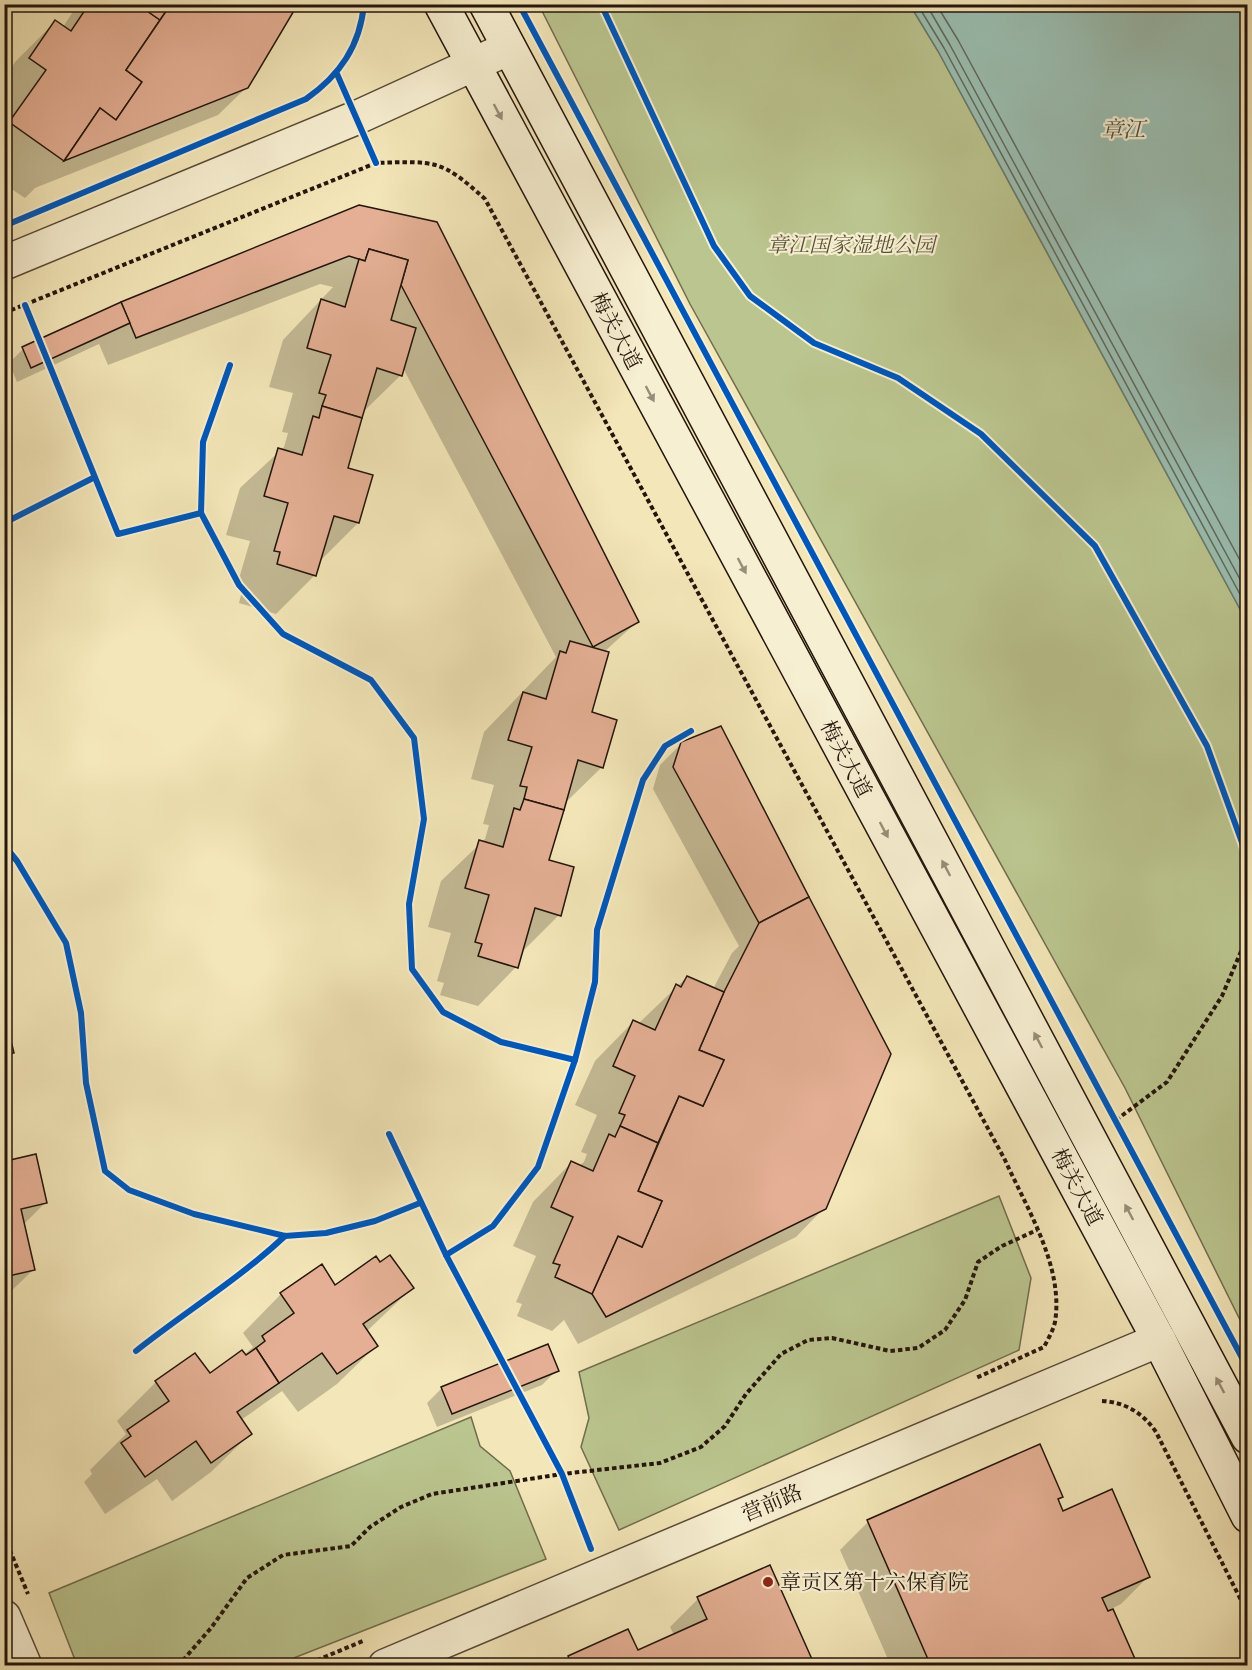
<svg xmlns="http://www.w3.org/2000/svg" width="1252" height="1670" viewBox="0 0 1252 1670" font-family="Vollkorn,'Noto Serif SC',serif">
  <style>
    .green { fill: #bbc58f; stroke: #706d4e; stroke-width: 1.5 }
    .water { fill: #9bbfb2; stroke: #6b7b70; stroke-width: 1.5 }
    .shadow { fill: #0003 }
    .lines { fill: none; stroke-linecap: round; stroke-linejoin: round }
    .shore { stroke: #606a5f; stroke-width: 1.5 }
    .building { fill: #e4af94; stroke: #24150c; stroke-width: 1.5 }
    .tertiary-casing { stroke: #584937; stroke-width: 36 }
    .secondary-casing { stroke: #24150c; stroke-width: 36 }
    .path { stroke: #24150c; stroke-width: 4; stroke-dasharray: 4.5 3; stroke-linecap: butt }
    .tertiary { stroke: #f7efd1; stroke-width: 33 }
    .secondary { stroke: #f7efd1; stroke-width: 33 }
    .cycleway-casing { stroke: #f7efd1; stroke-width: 10 }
    .cycleway { stroke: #0057b8; stroke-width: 6 }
    .oneway { fill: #988d78 }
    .poi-dot { fill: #8f2418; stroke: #f7efd1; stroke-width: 2 }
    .labels { text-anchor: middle; stroke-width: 4.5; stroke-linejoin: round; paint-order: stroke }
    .park-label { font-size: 21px; font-style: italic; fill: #59533a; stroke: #f7efd1 }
    .street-label { font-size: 21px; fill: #24150c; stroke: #f7efd1 }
    .poi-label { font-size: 21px; fill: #24150c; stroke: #f7efd1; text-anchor: start }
    .water-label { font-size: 22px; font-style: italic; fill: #4e5046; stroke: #f7efd1 }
  </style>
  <rect width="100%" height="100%" fill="#f3e6b8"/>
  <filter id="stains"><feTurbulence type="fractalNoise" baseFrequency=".00333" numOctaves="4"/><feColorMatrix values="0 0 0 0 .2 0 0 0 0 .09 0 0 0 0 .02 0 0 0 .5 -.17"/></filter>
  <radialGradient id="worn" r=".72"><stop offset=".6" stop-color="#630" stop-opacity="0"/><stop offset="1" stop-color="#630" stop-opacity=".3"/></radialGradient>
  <g class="green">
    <path d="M539 5H910L938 51 1247 622V1334L1125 1088 690 304Z"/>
    <path d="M999 1196 1031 1278 1019 1350 619 1530 581 1447 589 1418 579 1372Z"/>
    <path d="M471 1417 480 1446 510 1471 546 1559 276 1665H77L49 1593Z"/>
  </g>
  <path class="water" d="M910 5H1247V622L938 51Z"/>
  <g class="shadow">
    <path d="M78 4H297L247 87 218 115 35 188 25 198 4 184V114L8 109 4 106V77L16 61 55 22 63 27Z"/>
    <path d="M436 223 638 621 604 652 590 713 602 767 563 805 547 861 559 915 520 954 516 967 478 1006 440 995 444 983 437 981 451 933 428 927 441 881 485 839 489 825 483 824 494 785 471 779 484 732 556 657 403 368 401 375 362 413 346 469 358 523 319 562 315 575 276 614 239 603 242 591 236 589 250 541 226 535 240 488 284 447 288 433 282 432 293 393 269 387 283 340 333 287 320 284 108 365 99 344 17 382 9 363 23 349Z"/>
    <path d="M720 728 824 1208 796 1237 578 1344 564 1320 552 1331 517 1316 522 1304 516 1302 536 1256 513 1246 533 1202 571 1163 579 1166 584 1162 587 1154 581 1152 597 1115 575 1105 595 1061 633 1022 638 1024 687 977 713 989 732 953 739 946 653 789 660 765 682 743Z"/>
    <path d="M4 1019 12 1053 4 1060Z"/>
    <path d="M4 1141 9 1162 45 1203 23 1225 33 1270 4 1298Z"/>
    <path d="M379 1264 412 1288 366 1332 376 1346 337 1384 298 1412 282 1391 241 1420 250 1434 211 1472 172 1501 157 1479 105 1514 84 1482 92 1474 90 1470 126 1434 117 1421 156 1382 195 1355 209 1375 244 1355 253 1347 243 1333 281 1294 335 1287Z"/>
    <path d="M547 1346 557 1370 542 1385 437 1427 427 1403 441 1389Z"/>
    <path d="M1061 1497 1057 1501 1062 1513 1148 1577 1121 1604 1111 1609 1133 1659 1127 1666H891L840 1550 868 1522Z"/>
    <path d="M698 1599 813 1666H561L569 1658 628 1631 637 1652 674 1635 670 1627Z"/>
  </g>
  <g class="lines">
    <g class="shore">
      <path d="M917 4 944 48 1248 609"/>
      <path d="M926 4 950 45 1248 594"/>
      <path d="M936 4 958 40 1248 575"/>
    </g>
  </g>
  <g class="building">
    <path d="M89 4H137L160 20 126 70 142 82 116 120 100 108 64 161 9 122 46 70 29 58 55 20 71 31Z"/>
    <path d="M137 4H171L160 20Z"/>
    <path d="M171 4H298L248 88 64 161 100 108 116 120 142 82 126 70Z"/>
    <path d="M359 205 437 222 639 622 593 647 401 285 408 260 369 249 365 261 349 256 136 338 121 302Z"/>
    <path d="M369 249 408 260 391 320 416 328 402 376 377 368 362 418 322 406 326 395 319 393 331 355 307 348 321 299 345 307 359 259 365 261Z"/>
    <path d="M121 302 130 323 31 368 22 347Z"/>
    <path d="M322 406 362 418 348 468 373 475 359 523 334 516 316 576 277 564 280 552 274 551 288 503 264 496 278 448 302 455 313 416 319 418Z"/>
    <path d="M570 641 609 652 592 712 617 720 603 768 578 760 564 810 524 799 527 787 520 786 532 747 508 740 523 692 546 699 560 651 566 653Z"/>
    <path d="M721 726 809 897 759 923 673 767 681 742Z"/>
    <path d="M524 799 564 810 549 860 574 867 561 916 535 908 518 968 478 956 482 944 475 942 489 895 465 888 479 840 503 847 514 808 520 810Z"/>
    <path d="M809 897 891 1054 826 1209 606 1317 592 1294 618 1236 642 1247 662 1201 638 1191 679 1096 703 1106 724 1060 699 1050 724 992 759 923Z"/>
    <path d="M687 976 724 992 699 1050 724 1060 703 1106 679 1096 658 1143 620 1126 625 1115 619 1113 635 1076 613 1066 633 1020 655 1030 676 984 681 987Z"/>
    <path d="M4 1012 14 1053 4 1055Z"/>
    <path d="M620 1126 658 1143 638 1191 662 1201 642 1247 618 1236 592 1294 555 1277 560 1265 553 1263 573 1217 551 1207 571 1161 593 1171 609 1134 615 1137Z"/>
    <path d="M4 1134 10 1160 36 1154 47 1203 21 1209 35 1270 4 1277Z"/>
    <path d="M390 1255 414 1288 363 1324 378 1346 337 1374 322 1353 279 1383 256 1348 265 1341 262 1336 294 1313 280 1293 322 1264 335 1285 376 1256 380 1262Z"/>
    <path d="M548 1344 559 1371 452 1414 441 1387Z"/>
    <path d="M256 1348 279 1383 237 1412 252 1434 211 1463 196 1441 145 1477 121 1443 131 1436 127 1430 169 1401 155 1381 195 1353 210 1373 242 1350 246 1355Z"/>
    <path d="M1040 1444 1063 1497 1058 1499 1063 1511 1112 1489 1150 1577 1102 1598 1108 1611 1113 1609 1135 1659 1121 1666H931L867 1520Z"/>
    <path d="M770 1565 815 1666H572L568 1656 628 1629 638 1650 707 1619 697 1597Z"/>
  </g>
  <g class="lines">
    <g class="tertiary-casing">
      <g id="tertiary">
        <path d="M4 263 358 117 509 48"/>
        <path d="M4 1617 25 1666"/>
        <path d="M385 1666 1159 1340"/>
      </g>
    </g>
    <g class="secondary-casing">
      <g id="secondary">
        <path d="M441 4 1159 1340 1248 1516"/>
        <path d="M486 4 1248 1437"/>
      </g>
    </g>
    <g class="path">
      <path d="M207 141C278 111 355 95 364 4"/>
      <path d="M4 313 376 163C435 161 441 159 485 199L1005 1160C1027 1209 1064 1267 1055 1322 1053 1331 1048 1339 1044 1347L976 1378"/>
      <path d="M1116 1120 1167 1082 1222 996 1248 935"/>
      <path d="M1102 1401C1125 1402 1143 1413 1156 1432L1248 1614"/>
      <path d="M4 1536 28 1594"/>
      <path d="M178 1666 211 1628 247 1578 283 1555 351 1546 370 1527 401 1507 432 1494 562 1474 660 1463 701 1447 725 1426 746 1394 781 1354 808 1340 832 1338 890 1351 918 1348 945 1330 965 1300 978 1262 1002 1246 1037 1230"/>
      <path d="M303 1666 363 1641"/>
    </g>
    <use href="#tertiary" class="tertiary"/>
    <use href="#secondary" class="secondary"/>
    <g class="cycleway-casing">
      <g id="cycleway">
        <path d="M519 4 1248 1369"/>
        <path d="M601 4 714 246 750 296 814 343 898 378 981 434 1095 546 1207 746 1248 859"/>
        <path d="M337 74 376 163"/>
        <path d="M4 226 306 99C340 75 360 46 364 4"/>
        <path d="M25 305 118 534 201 513"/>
        <path d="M230 365 203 442 201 513 239 585 283 634 371 680 414 738 424 819 409 904 412 969 443 1012 501 1042 575 1060"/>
        <path d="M4 523 93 478"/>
        <path d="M4 845 17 861 66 943 81 1013 86 1083 105 1171 129 1190 194 1214 285 1236 326 1233 375 1221 420 1203"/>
        <path d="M389 1134 446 1255 562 1474 591 1549"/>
        <path d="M446 1255 493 1226 538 1167 575 1060 595 982 597 930 643 780 665 746 691 731"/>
        <path d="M136 1351C185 1312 239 1279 285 1236"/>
      </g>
    </g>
    <use href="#cycleway" class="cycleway"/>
  </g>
  <defs><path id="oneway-solid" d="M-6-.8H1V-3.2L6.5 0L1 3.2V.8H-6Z" transform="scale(1.5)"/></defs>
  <g class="oneway">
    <use href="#oneway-solid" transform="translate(498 112) rotate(62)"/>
    <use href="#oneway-solid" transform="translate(650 394) rotate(62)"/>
    <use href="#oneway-solid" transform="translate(742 566) rotate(62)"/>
    <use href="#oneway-solid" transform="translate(884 830) rotate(62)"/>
    <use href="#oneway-solid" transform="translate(946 868) rotate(-118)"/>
    <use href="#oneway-solid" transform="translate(1038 1040) rotate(-118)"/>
    <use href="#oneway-solid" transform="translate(1129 1212) rotate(-118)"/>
    <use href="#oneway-solid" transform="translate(1220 1385) rotate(-118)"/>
  </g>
  <circle class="poi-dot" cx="768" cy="1582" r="6"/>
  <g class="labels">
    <g class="park-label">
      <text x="851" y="252">章江国家湿地公园</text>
    </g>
    <g class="street-label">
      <text transform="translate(616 331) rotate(62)" y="7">梅关大道</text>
      <text transform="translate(846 759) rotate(62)" y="7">梅关大道</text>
      <text transform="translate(1077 1187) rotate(62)" y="7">梅关大道</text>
      <text transform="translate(772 1503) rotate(-23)" y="7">营前路</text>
    </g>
    <g class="poi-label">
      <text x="780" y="1589">章贡区第十六保育院</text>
    </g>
    <g class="water-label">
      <text x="1123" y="137">章江</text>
    </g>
  </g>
  <rect width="1252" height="1670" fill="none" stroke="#f3e6b8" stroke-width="24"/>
  <rect x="6" y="6" width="1240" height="1658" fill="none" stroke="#24150c" stroke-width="3"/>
  <rect x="12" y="12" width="1228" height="1646" fill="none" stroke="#24150c" stroke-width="1.5"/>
  <rect width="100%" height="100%" filter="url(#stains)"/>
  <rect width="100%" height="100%" fill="url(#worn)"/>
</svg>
